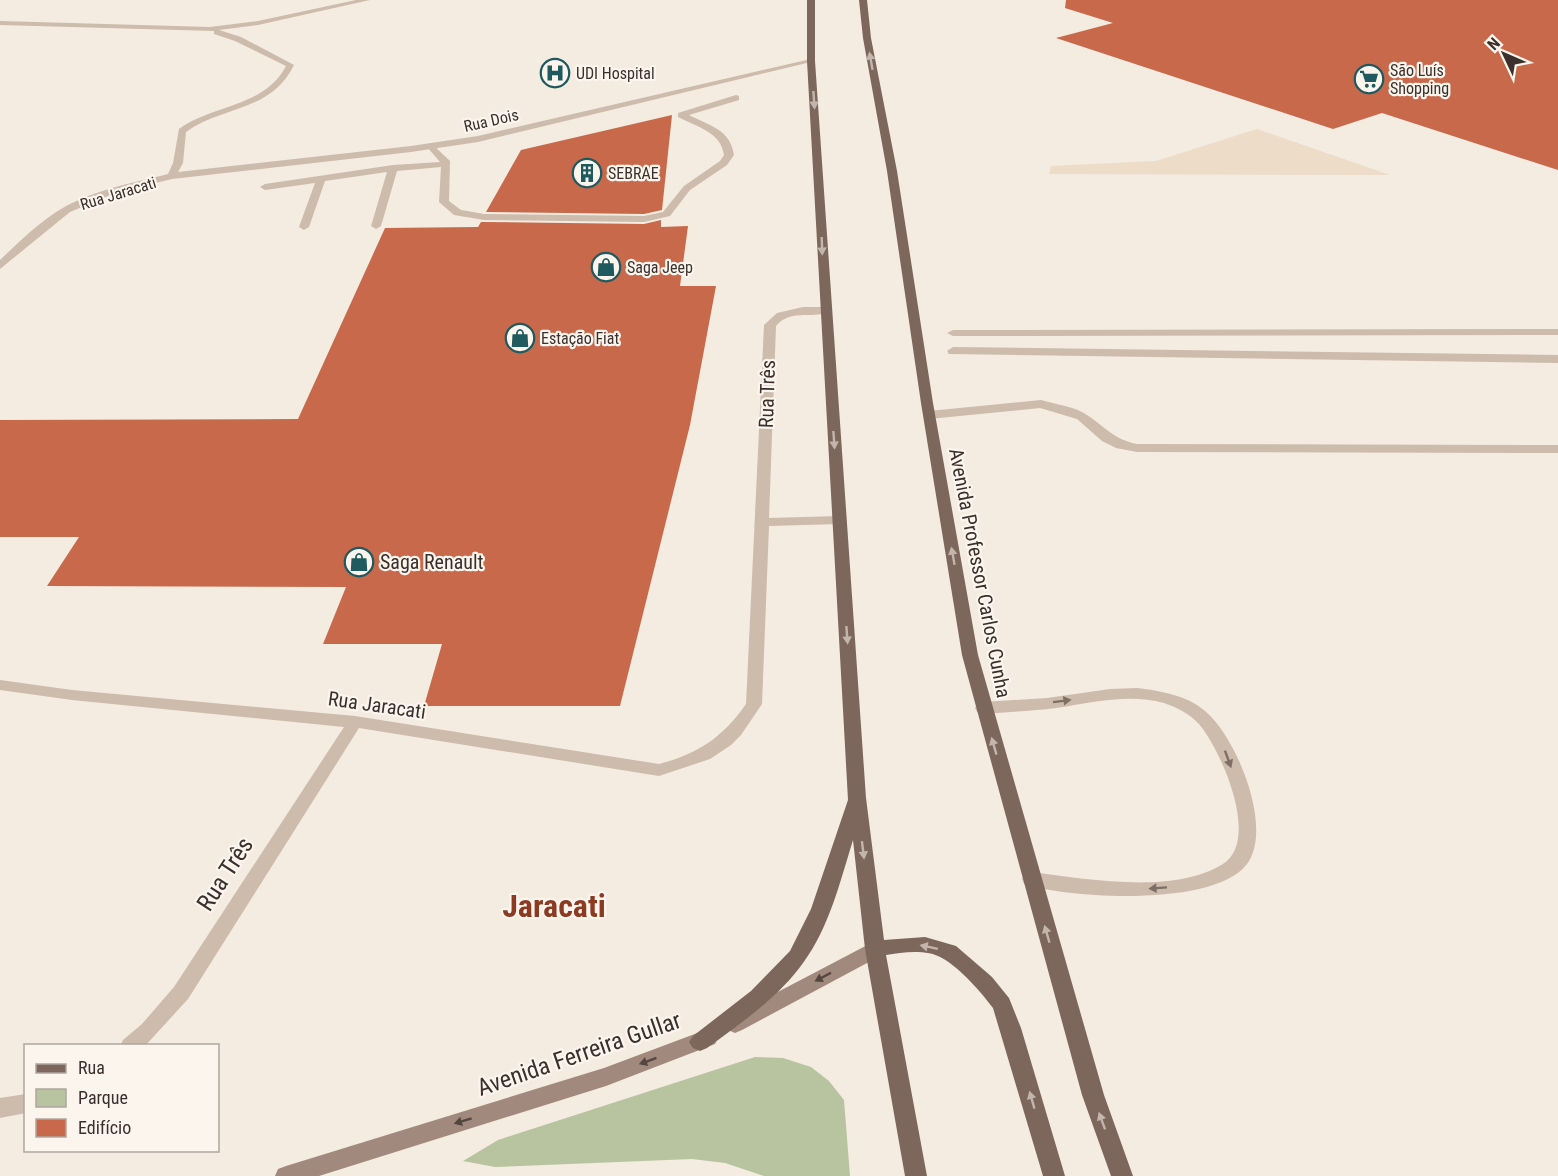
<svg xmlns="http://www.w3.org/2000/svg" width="1558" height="1176" viewBox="0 0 1558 1176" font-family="'Roboto Condensed',sans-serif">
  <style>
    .green { fill: #b8c4a0 }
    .plaza { fill: #ecdcc8 }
    .building { fill: #c8694b }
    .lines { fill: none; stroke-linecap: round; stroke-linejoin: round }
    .lane { fill: #cdbbac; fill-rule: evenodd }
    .street { fill: #cdbbac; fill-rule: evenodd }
    .secondary { fill: #a18a7d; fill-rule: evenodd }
    .primary { fill: #7d675c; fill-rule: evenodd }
    .oneway { fill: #c2b5ac }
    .oneway2 { fill: #7d6f65 }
    .oneway3 { fill: #544640 }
    .labels { text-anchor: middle; stroke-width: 4.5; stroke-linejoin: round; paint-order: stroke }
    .far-poi-label { font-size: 16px; fill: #3b302b; stroke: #fbf5ee; text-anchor: start }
    .far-street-label { font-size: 16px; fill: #3b302b; stroke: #fbf5ee }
    .street-label { font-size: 20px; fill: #3b302b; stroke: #fbf5ee }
    .poi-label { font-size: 20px; fill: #3b302b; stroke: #fbf5ee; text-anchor: start }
    .near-street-label { font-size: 24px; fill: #3b302b; stroke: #fbf5ee }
    .near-district-label { font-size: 32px; font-weight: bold; fill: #8c3b22; stroke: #fbf5ee }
  </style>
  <rect width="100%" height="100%" fill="#f4ebe1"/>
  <path class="green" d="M755 1057 783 1058 811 1067 829 1081 844 1100 850 1176H764L725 1163 692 1159 495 1167 463 1161 498 1140Z"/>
  <path class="plaza" d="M1257 129 1390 175 1049 174 1051 166 1156 161Z"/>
  <g class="building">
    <path d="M1066 0H1558V170L1382 113 1333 129 1056 38 1113 23 1065 8Z"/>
    <path d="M672 115 662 210 644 214 486 212 521 150Z"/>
    <path d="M661 220V227L688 226 680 286H716L690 425 620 706H424L442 644H323L346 587 47 586 79 537H0V420L298 419 385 228 478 227 481 222 644 224Z"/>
  </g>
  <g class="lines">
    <g class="lane">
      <path d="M736 95 739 96V100L689 115C710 126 730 129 734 155L727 165 690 190 670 216 644 222 484 220 454 215 439 202 441 167 397 171 381 226 376 229 371 226 387 172 325 181 309 227 304 230 299 227 315 183 265 190 260 187 265 184 393 165 440 162 427 147 432 144 450 161 449 201 461 210 484 214 644 216 663 212 684 186 720 161 724 155C721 132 697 127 678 117V113Z"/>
      <path d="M1558 329V335L953 336 947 333 953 330Z"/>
      <path d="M953 347 1558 355V363L949 354 947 351Z"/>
      <path d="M1041 400C1055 404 1076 407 1087 415 1105 427 1115 440 1137 444L1558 445V453L1137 452 1116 448 1102 441 1077 419 1040 408 929 419 923 415 929 411Z"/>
      <path d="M1137 688C1160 691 1187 695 1205 711 1236 736 1274 828 1247 864 1215 907 1071 899 1024 884L1022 879 1024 874 1031 872C1087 879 1173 895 1223 864 1261 840 1221 750 1199 724 1190 714 1176 707 1164 703 1128 693 1091 703 1056 708 1032 711 1007 712 983 714L977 712 975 708 977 704 983 702 1047 698 1110 689Z"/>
    </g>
    <g class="street">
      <path d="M356 0H370L258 25 219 30 241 37 294 65C271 112 222 106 186 132L183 163 178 172 411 146 478 136 811 59 815 61 478 142 411 152 172 179 115 193 70 212 0 269V260C19 242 38 223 61 209 93 190 133 183 168 174L173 163 179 129C212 105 265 107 286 66L235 41 214 34V31L0 25V21L210 27 258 21Z"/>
      <path d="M803 307H825L831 310C816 321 792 307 776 326L769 518 839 516 846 520 839 524 769 526 762 704 741 735 731 745 710 759 659 776 359 728 188 999 145 1046H120L123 1040 142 1024 174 987 344 727 72 700 0 690V680L72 690 355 716 659 764C698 754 723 737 746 704L764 325 777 313Z"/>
      <path d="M26 1094V1113L0 1118V1098Z"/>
    </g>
    <g class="secondary">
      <path d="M875 941 882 943 885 949 882 955 742 1030 735 1033 728 1030 725 1024 728 1018Z"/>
      <path d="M708 1029 715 1032 718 1038 715 1044 606 1086 319 1176H275L278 1169 286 1166 604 1068Z"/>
    </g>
    <g class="primary">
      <path d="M807 0H815V61L866 798 884 940 925 937 956 946 992 977 1009 998 1021 1028 1065 1176H1043L993 1008C981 992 960 968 942 958 927 949 903 952 886 955L927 1176H905L865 949 853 840C840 882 829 928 803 963 778 998 741 1023 707 1048L700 1051 693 1048 689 1042 693 1036 751 991 790 951 811 909 848 800 807 61Z"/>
      <path d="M859 0H867L871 38 897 171 933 403 978 655 1104 1095 1133 1176H1111L1082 1095 962 655 921 403 887 171 863 38Z"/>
    </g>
  </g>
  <defs><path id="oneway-solid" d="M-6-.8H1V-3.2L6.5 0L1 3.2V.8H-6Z" transform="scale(1.5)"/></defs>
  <g class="oneway">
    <use href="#oneway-solid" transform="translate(871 61) rotate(-100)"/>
    <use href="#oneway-solid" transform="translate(814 100) rotate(86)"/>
    <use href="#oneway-solid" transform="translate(822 246) rotate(88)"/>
    <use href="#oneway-solid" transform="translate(834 440) rotate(86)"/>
    <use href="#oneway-solid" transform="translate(953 556) rotate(-100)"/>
    <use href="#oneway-solid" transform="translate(847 635) rotate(86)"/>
    <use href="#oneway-solid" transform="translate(994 746) rotate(-106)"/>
    <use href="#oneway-solid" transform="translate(863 850) rotate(83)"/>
    <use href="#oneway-solid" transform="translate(1047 934) rotate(-106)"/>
    <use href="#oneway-solid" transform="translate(929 947) rotate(-168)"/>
    <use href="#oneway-solid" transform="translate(1032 1100) rotate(-106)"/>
    <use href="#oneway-solid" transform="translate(1102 1121) rotate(-110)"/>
  </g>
  <g class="oneway2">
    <use href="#oneway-solid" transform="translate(1062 701) rotate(-7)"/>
    <use href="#oneway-solid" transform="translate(1228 759) rotate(70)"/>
    <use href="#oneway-solid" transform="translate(1158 888) rotate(176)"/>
  </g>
  <g class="oneway3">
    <use href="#oneway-solid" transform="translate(823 977) rotate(152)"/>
    <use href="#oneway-solid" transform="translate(648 1061) rotate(160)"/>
    <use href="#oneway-solid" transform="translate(463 1121) rotate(163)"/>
  </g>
  <defs>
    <g id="hospital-ring" transform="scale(1.5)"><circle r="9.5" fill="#fbf5ee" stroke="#1f5a5e" stroke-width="1.5"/><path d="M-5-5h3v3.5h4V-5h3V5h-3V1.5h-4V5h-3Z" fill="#1f5a5e"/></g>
    <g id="supermarket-ring" transform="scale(1.5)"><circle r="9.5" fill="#fbf5ee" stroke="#1f5a5e" stroke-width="1.5"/><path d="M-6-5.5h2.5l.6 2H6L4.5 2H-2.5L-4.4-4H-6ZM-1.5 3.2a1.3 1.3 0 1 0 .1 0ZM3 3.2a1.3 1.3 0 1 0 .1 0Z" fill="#1f5a5e"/></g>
    <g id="building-ring" transform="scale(1.5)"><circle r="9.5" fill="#fbf5ee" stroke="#1f5a5e" stroke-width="1.5"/><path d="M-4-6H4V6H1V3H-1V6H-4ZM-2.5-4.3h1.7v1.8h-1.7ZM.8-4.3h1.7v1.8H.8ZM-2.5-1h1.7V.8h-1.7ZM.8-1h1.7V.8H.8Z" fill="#1f5a5e"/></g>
    <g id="shop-ring" transform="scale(1.5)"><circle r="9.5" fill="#fbf5ee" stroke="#1f5a5e" stroke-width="1.5"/><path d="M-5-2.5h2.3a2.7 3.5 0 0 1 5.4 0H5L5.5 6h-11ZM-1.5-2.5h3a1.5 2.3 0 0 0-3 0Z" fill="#1f5a5e"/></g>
  </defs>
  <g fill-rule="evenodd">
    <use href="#hospital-ring" x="555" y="73"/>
    <use href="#supermarket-ring" x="1369" y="79"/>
    <use href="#building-ring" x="587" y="173"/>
    <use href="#shop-ring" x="606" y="267"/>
    <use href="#shop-ring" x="520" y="338"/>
    <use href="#shop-ring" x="359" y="562"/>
  </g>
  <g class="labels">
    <g class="far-poi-label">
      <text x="1390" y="76">São Luís<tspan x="1390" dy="18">Shopping</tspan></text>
      <text x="576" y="79">UDI Hospital</text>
      <text x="608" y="179">SEBRAE</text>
      <text x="627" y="273">Saga Jeep</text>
      <text x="541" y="344">Estação Fiat</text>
    </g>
    <g class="far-street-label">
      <text transform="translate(491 120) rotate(-13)" y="6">Rua Dois</text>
      <text transform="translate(118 193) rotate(-17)" y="6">Rua Jaracati</text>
    </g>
    <g class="street-label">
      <text transform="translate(767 394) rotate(-88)" y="7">Rua Três</text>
      <text transform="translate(980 573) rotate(79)" y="7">Avenida Professor Carlos Cunha</text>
      <text transform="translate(377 705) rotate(8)" y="7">Rua Jaracati</text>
    </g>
    <g class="poi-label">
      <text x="380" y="569">Saga Renault</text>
    </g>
    <g class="near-street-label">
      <text transform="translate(225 874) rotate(-57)" y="8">Rua Três</text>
      <text transform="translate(579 1054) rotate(-19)" y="8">Avenida Ferreira Gullar</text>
    </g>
    <g class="near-district-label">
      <text x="554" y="917">Jaracati</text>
    </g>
  </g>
  <rect x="24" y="1044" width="195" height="108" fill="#fbf5ee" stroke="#aea6a0" stroke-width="1.5"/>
  <rect x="36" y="1064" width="30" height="9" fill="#7d675c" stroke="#aea6a0" stroke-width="1.5"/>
  <text x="78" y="1074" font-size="18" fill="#3b302b">Rua</text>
  <rect x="36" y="1089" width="30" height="18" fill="#b8c4a0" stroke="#aea6a0" stroke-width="1.5"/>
  <text x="78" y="1104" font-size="18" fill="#3b302b">Parque</text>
  <rect x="36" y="1119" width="30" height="18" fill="#c8694b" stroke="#aea6a0" stroke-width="1.5"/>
  <text x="78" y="1134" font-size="18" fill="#3b302b">Edifício</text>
  <g transform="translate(1504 54) rotate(314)" stroke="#fbf5ee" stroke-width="4.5" paint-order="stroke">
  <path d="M0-4.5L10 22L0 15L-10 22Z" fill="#3b302b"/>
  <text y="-9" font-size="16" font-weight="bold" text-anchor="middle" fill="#3b302b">N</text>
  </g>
</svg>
